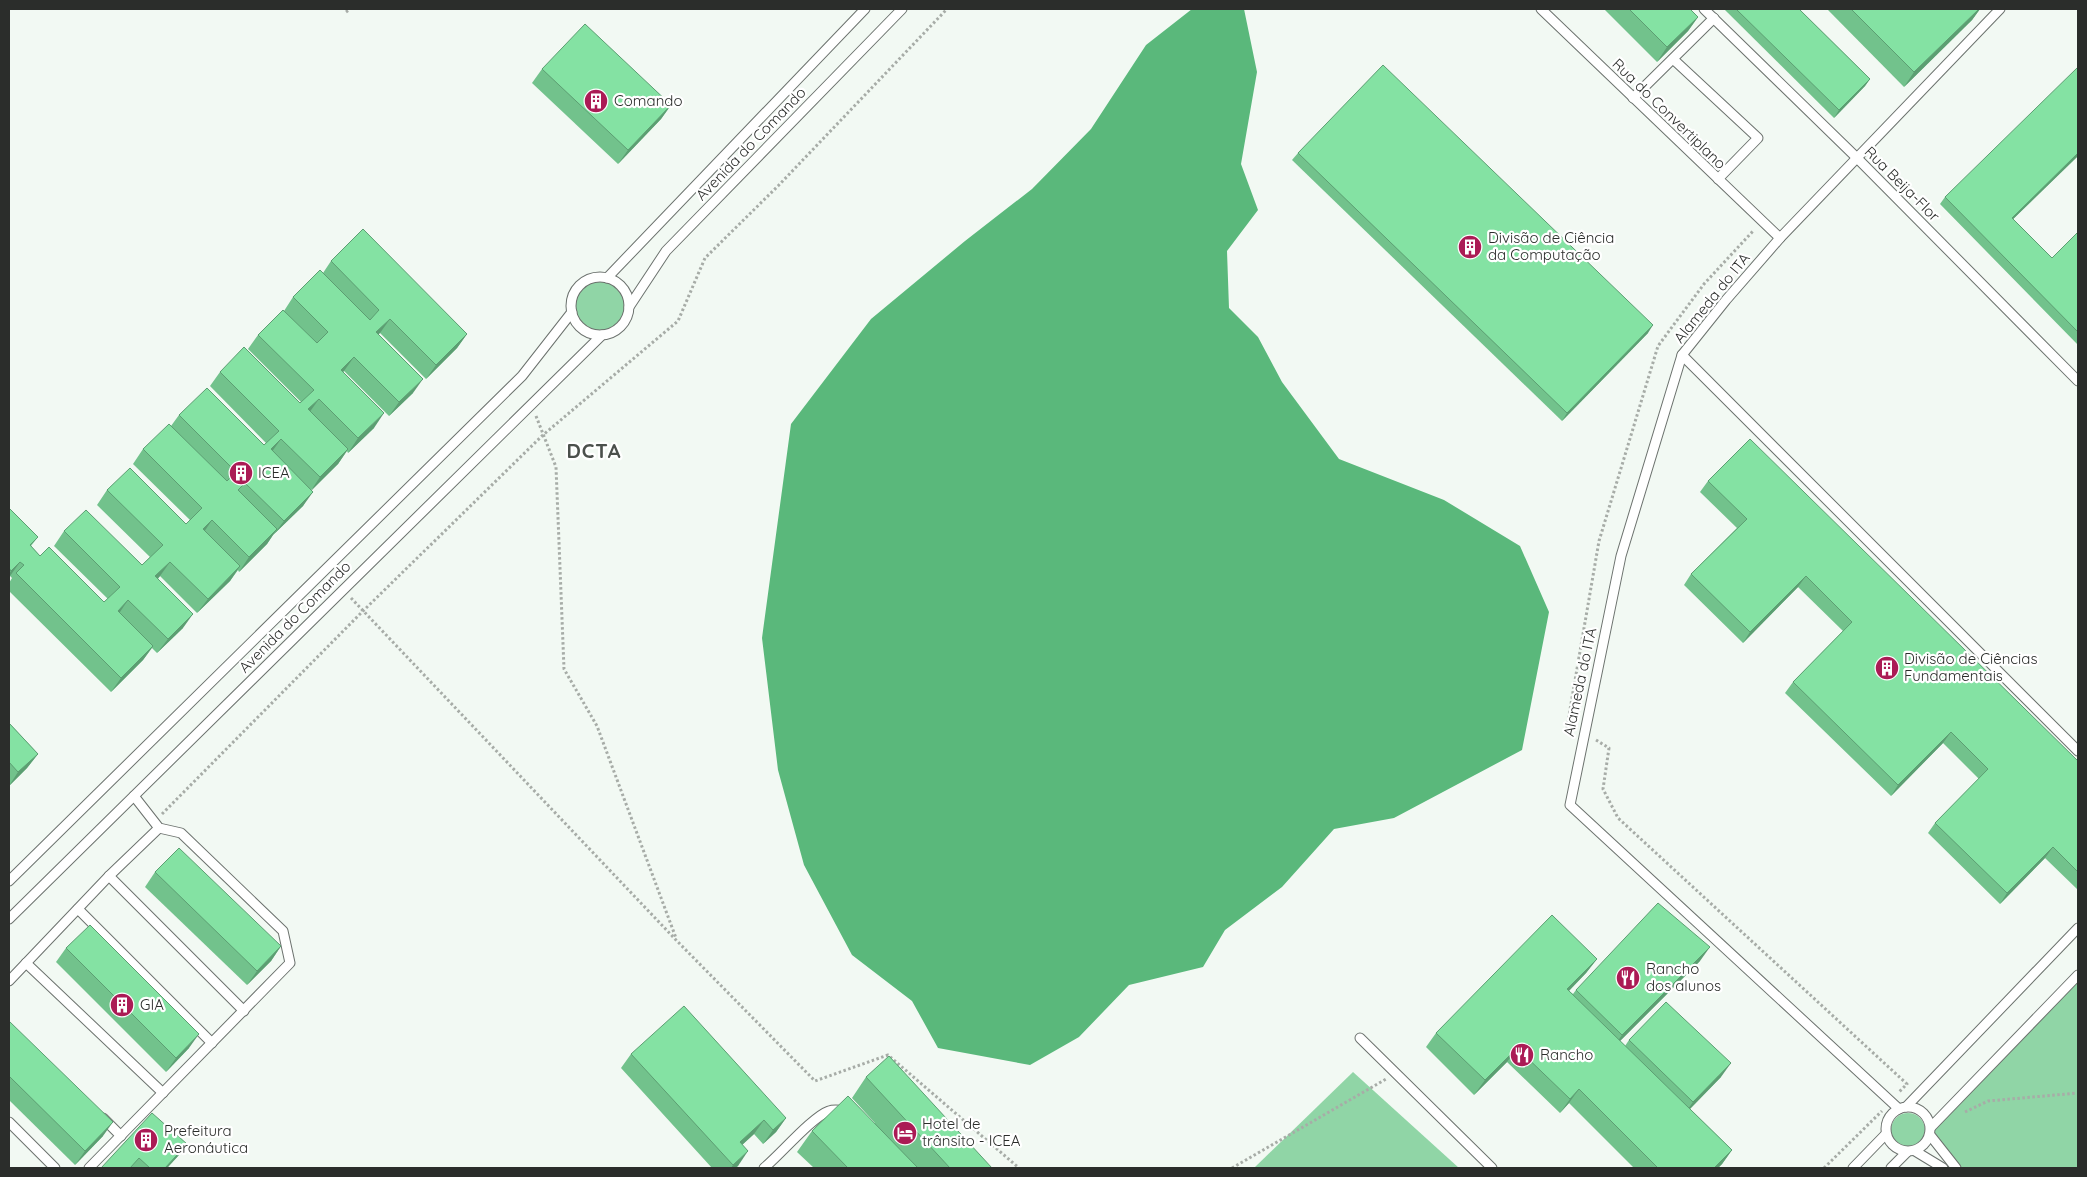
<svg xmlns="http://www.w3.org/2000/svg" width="2087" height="1177" viewBox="0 0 2087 1177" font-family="Quicksand,sans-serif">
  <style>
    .green { fill: #90d5a6 }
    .water { fill: #5ab87b }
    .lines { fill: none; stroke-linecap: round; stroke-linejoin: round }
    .lane-casing { stroke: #6c726e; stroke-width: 11 }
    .path { stroke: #a7aca7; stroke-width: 3; stroke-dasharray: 2.5 2.5; stroke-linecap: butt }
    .lane { stroke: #fff; stroke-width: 9 }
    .wall { fill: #72c28c }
    .shaded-wall { fill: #5c9e72 }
    .building { fill: #84e2a3; stroke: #5c9e72 }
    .labels { text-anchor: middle; stroke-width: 4.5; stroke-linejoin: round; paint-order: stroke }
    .poi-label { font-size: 15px; fill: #2b2d2b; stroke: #fff; text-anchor: start }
    .street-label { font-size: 15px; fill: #2b2d2b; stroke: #fff }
    .district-label { font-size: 20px; font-weight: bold; letter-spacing: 1px; fill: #4b504c; stroke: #fff }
  </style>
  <rect width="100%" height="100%" fill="#f2f9f3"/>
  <g class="green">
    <circle cx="600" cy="306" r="25"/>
    <path d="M2078 975V1168H1958L1931 1127Z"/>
    <path d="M1353 1072 1459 1168H1254Z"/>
    <circle cx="1908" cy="1130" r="17"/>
  </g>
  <path class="water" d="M1192 9H1244L1257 72 1241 164 1258 210 1227 251 1229 308 1258 337 1282 382 1339 459 1444 500 1520 546 1549 612 1522 750 1394 818 1334 829 1282 887 1225 930 1203 967 1129 985 1079 1037 1030 1065 938 1048 912 1001 852 955 804 865 778 770 762 638 791 424 871 319 965 241 1032 189 1091 129 1146 45Z"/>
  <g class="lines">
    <g class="lane-casing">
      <g id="lane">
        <path d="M1541 9 1780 238"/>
        <path d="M1704 9 1857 158 2078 381"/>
        <path d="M1673 59 1758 138 1718 179"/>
        <path d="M1633 98 1714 18"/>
        <circle cx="600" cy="306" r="29"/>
        <path d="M607 278 865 9"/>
        <path d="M629 307 666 251 902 9"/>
        <path d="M1682 355 2078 751"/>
        <path d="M109 876 244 1011"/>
        <path d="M9 881 522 376 572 312"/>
        <path d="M78 909 212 1043"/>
        <path d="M9 919 602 335"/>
        <path d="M26 963 163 1093"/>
        <path d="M9 981 109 876 159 828"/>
        <path d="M1360 1038 1492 1168"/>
        <circle cx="1908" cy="1129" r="22"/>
        <path d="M1906 1107 2078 928"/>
        <path d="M1899 1109 1570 805 1621 556 1682 355 1726 300 1780 238 2000 9"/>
        <path d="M103 1118 121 1136"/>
        <path d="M9 1122 55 1168"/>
        <path d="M1931 1127 2078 975"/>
        <path d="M1930 1135 1956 1168"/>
        <path d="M1915 1151 1943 1168"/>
        <path d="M89 1168 290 963 283 931 181 833 159 828 134 796"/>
        <path d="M764 1168C780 1155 812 1117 829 1111 834 1109 840 1110 845 1111"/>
        <path d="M1853 1168 1886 1134"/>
        <path d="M1891 1168 1907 1152"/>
      </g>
    </g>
    <g class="path">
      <path d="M346 12 350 9"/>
      <path d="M536 416 556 467 564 669 597 726 676 938"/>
      <path d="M351 598 677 941 815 1081 888 1055 1019 1168"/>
      <path d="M1573 729 1567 727 1599 541 1658 346 1704 284 1754 230"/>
      <path d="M1596 740 1609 748 1603 789 1618 818 1907 1084 1898 1093"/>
      <path d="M162 814 363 611 543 435 678 321 705 258 778 186 947 9"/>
      <path d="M1965 1112 1988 1101 2078 1093"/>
      <path d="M1232 1168 1386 1079"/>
      <path d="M1824 1168 1882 1111"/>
    </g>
    <use href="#lane" class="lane"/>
  </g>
  <g class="wall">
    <path d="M1604 9H1690L1698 17 1688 31 1657 62Z"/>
    <path d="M1724 9H1799L1870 79 1865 86 1834 118Z"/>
    <path d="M1827 9H1980L1972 20 1904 87Z"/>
    <path d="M542 69 671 105 661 119 618 164 532 83Z"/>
    <path d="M1298 153 1648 333 1562 421 1292 160Z"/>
    <path d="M2078 156 2013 219 2052 258 2078 232V345L1940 204 1945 197Z"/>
    <path d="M331 261 467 334 457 348 426 379 380 333 378 334 413 393 389 416 344 371 343 372 374 428 348 453 347 451 338 464 311 490 303 506 273 535 267 544 239 572 238 570 230 581 197 613 160 576 158 579 183 628 157 653 152 648 143 660 111 692 9 591V583L12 578 10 576 9 577V508L38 537 31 546 40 556 104 602 108 599 54 546 64 531 142 565 150 557 97 505 107 490 186 524 190 520 133 464 143 449 171 426 179 415 264 445 266 443 210 386 220 372 300 403 301 402 248 349 258 335 284 311 293 297 323 273Z"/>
    <path d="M1708 481 2078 761V890L2045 858 2000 904 1928 833 1935 823 1979 779 1943 743 1891 796 1785 693 1793 682 1843 631 1798 587 1743 643 1684 585 1691 574 1737 528 1700 492Z"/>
    <path d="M9 723 38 754 27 768 9 786Z"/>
    <path d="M155 872 281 946 271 961 247 985 145 887Z"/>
    <path d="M66 948 189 1048 166 1072 56 962Z"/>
    <path d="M1597 959 1586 973 1569 991 1573 994 1576 990 1700 961 1620 1041 1625 1046 1629 1040 1721 1077 1690 1109 1732 1150 1722 1164 1718 1168H1634L1569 1103 1560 1113 1507 1062 1474 1095 1426 1047 1436 1033Z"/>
    <path d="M9 1021 103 1136 75 1165 9 1100Z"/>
    <path d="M631 1054 786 1118 776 1132 763 1144 754 1134 742 1145 738 1166 735 1168H712L621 1068Z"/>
    <path d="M866 1077 992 1168H814L797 1152 812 1131 875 1123 852 1098Z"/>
    <path d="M187 1144 179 1155 167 1168H101Z"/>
  </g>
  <g class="shaded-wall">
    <path d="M1979 9H1980L1972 20 1904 87 1914 72Z"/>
    <path d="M1698 17 1688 31 1657 62 1667 47Z"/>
    <path d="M1870 79 1865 86 1834 118 1839 110Z"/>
    <path d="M671 105 661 119 618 164 628 150Z"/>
    <path d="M2078 153V156L2007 225 2012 218Z"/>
    <path d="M390 319 380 333 366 346 376 332Z"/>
    <path d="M1653 325 1648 333 1562 421 1567 413Z"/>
    <path d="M467 334 457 348 426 379 436 365Z"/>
    <path d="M354 357 344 371 331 384 341 370Z"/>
    <path d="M423 379 413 393 389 416 399 402Z"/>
    <path d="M319 399 309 413 308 409Z"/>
    <path d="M384 413 374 428 348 453 358 438Z"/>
    <path d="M281 439 271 453V449Z"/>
    <path d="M348 449 338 464 310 492 320 477Z"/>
    <path d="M313 492 303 506 273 535 284 521Z"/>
    <path d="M212 520 202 535 203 529Z"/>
    <path d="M277 529 267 544 239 572 249 557Z"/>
    <path d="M20 562 10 576 9 577V574L11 571Z"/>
    <path d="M170 562 160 576 145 591 155 576Z"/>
    <path d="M240 566 230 581 197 613 208 599Z"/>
    <path d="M1806 576 1798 587 1743 643 1750 632Z"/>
    <path d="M128 600 118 615V611Z"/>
    <path d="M193 614 183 628 157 653 168 639Z"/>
    <path d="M153 646 143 660 111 692 121 678Z"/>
    <path d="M1951 732 1943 743 1891 796 1898 785Z"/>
    <path d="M38 754 27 768 9 786 18 772Z"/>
    <path d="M2053 847 2045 858 2000 904 2007 893Z"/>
    <path d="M281 946 271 961 247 985 257 971Z"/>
    <path d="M1710 947 1700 961 1612 1049 1622 1035Z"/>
    <path d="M1597 959 1586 973 1557 1003 1567 989Z"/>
    <path d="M199 1034 189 1048 166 1072 176 1058Z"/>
    <path d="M1517 1048 1507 1062 1474 1095 1485 1080Z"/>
    <path d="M1731 1063 1721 1077 1683 1116 1693 1102Z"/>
    <path d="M1579 1089 1569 1103 1560 1113 1570 1099Z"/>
    <path d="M786 1118 776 1132 763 1144 773 1130Z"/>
    <path d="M764 1120 754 1134 730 1156 740 1142Z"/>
    <path d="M113 1122 103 1136 75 1165 85 1151Z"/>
    <path d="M187 1144 179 1155 167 1168H165Z"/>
    <path d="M1732 1150 1722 1164 1718 1168H1714Z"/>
    <path d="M748 1151 738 1166 735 1168H731L733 1165Z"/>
  </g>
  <g class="building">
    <path d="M1629 9H1690L1698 17 1667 47Z"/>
    <path d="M1736 9H1799L1870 79 1839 110Z"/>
    <path d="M1851 9H1979L1914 72Z"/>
    <path d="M585 24 671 105 628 150 542 69Z"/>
    <path d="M1383 65 1653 325 1567 413 1298 153Z"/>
    <path d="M2078 67V153L2012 218 2052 258 2078 232V332L1945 197Z"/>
    <path d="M363 229 467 334 436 365 390 319 376 332 423 379 399 402 354 357 341 370 384 413 358 438 319 399 308 409 348 449 320 477 281 439 271 449 313 492 284 521 245 483 238 490 277 529 249 557 212 520 203 529 240 566 208 599 170 562 155 576 193 614 168 639 128 600 118 611 153 646 121 678 16 573 24 565 20 562 11 571 9 568V508L38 537 30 545 40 556 49 547 104 602 120 587 64 531 86 510 142 565 163 545 107 490 130 468 186 524 202 508 143 449 169 424 227 481 236 472 179 415 207 388 264 445 279 431 220 372 244 347 300 403 314 390 258 335 283 310 317 343 328 332 293 297 320 270 370 320 379 310 331 261Z"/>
    <path d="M1750 439 2078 761V872L2053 847 2007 893 1935 823 1988 769 1951 732 1898 785 1793 682 1852 622 1806 576 1750 632 1691 574 1747 519 1708 481Z"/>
    <path d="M9 723 38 754 18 772 9 762Z"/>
    <path d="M179 848 281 946 257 971 155 872Z"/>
    <path d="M1658 903 1710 947 1622 1035 1576 990Z"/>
    <path d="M1552 915 1597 959 1567 989 1732 1150 1714 1168H1658L1579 1089 1570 1099 1517 1048 1485 1080 1436 1033Z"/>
    <path d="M90 925 199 1034 176 1058 66 948Z"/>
    <path d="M1666 1002 1731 1063 1693 1102 1629 1040Z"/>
    <path d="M684 1006 786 1118 773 1130 764 1120 740 1142 748 1151 733 1165 631 1054Z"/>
    <path d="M9 1021 113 1122 85 1151 9 1076Z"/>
    <path d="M889 1056 992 1168H950L866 1077Z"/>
    <path d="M848 1096 918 1168H848L812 1131Z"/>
    <path d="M152 1113 187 1144 165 1168H150L139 1158 130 1168H101Z"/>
  </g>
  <defs>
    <g id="building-disc" transform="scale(1.25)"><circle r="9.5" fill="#ab1b55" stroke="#fff"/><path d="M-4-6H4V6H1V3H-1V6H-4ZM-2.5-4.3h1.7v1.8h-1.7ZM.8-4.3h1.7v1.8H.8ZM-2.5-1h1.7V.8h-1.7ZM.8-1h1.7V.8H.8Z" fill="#fff"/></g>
    <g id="restaurant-disc" transform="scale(1.25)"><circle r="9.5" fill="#ab1b55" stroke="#fff"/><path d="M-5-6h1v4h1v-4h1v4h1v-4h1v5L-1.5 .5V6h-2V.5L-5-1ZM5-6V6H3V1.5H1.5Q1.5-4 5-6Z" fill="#fff"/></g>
    <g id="hotel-disc" transform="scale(1.25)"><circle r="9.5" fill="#ab1b55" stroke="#fff"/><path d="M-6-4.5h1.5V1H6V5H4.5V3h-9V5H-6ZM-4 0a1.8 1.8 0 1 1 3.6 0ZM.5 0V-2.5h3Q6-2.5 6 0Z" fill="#fff"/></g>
  </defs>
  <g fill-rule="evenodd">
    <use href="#building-disc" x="596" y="101"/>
    <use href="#building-disc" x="1470" y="247"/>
    <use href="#building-disc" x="241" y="473"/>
    <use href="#building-disc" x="1887" y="668"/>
    <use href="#restaurant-disc" x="1628" y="978"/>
    <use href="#building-disc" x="122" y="1005"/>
    <use href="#restaurant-disc" x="1522" y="1055"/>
    <use href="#hotel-disc" x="905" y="1133"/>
    <use href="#building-disc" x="146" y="1140"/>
  </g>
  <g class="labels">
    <g class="poi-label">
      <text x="614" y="106">Comando</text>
      <text x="1488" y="243">Divisão de Ciência<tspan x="1488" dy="17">da Computação</tspan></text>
      <text x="258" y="478">ICEA</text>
      <text x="1904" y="664">Divisão de Ciências<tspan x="1904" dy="17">Fundamentais</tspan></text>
      <text x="1646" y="974">Rancho<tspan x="1646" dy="17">dos alunos</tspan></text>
      <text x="140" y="1010">GIA</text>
      <text x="1540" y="1060">Rancho</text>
      <text x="922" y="1129">Hotel de<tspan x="922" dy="17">trânsito - ICEA</tspan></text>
      <text x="164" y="1136">Prefeitura<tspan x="164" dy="17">Aeronáutica</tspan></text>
    </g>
    <g class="street-label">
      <text transform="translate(1669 114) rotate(44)" y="5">Rua do Convertiplano</text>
      <text transform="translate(751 144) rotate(-46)" y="5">Avenida do Comando</text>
      <text transform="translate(1902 184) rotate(45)" y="5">Rua Beija-Flor</text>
      <text transform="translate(1712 298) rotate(-51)" y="5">Alameda do ITA</text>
      <text transform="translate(295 617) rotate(-45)" y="5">Avenida do Comando</text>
      <text transform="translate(1580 682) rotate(-78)" y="5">Alameda do ITA</text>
    </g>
    <g class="district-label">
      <text x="594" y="458">DCTA</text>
    </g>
  </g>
  <rect width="2087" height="1177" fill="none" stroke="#2b2d2b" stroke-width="20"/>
</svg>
